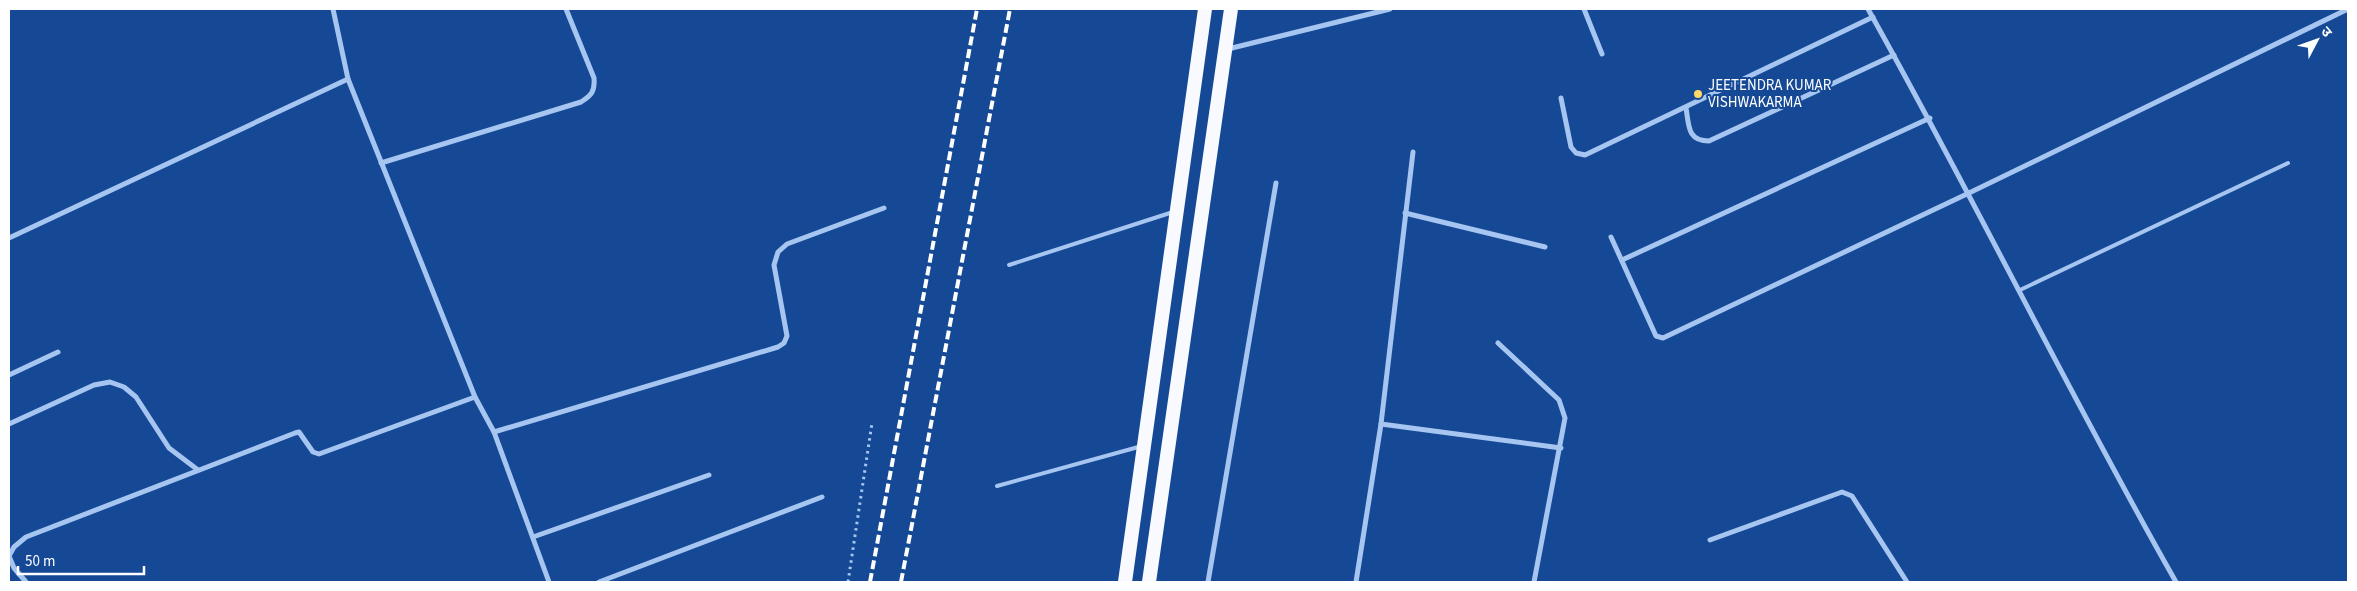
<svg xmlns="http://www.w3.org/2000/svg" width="2357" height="591" viewBox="0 0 2357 591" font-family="'Source Sans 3','Noto Sans Devanagari',sans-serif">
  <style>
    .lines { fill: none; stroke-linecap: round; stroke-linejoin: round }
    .path { stroke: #a6c6f1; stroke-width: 3; stroke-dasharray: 2.5 4; stroke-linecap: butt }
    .service { stroke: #a6c6f1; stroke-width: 4 }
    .minor { stroke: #a6c6f1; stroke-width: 5 }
    .trunk { stroke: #f8faff; stroke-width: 14 }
    .rail { stroke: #fff; stroke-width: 4; stroke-dasharray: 9 4; stroke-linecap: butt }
    .poi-dot { fill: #ffd867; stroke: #164995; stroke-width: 2 }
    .labels { text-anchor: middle; stroke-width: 4; stroke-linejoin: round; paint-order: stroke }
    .poi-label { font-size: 15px; fill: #fff; stroke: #164995; text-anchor: start }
  </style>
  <rect width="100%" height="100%" fill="#164995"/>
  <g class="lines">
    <path class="path" d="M848 582 872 423"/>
    <g class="service">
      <path d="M1009 265 1173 212"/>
      <path d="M2020 290 2288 163"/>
      <path d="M997 486 1142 446"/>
    </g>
    <g class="minor">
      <path d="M333 9 348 79 475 397 494 432 549 582"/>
      <path d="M1584 9 1602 54"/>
      <path d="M1868 9C1974 198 2069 394 2176 582"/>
      <path d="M1228 49 1390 9"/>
      <path d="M1561 98 1571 147 1576 153 1585 155 1873 17"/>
      <path d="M1686 108C1689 125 1687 141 1709 141L1894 55"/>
      <path d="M381 163 581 102C592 95 595 91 594 78L566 9"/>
      <path d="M1405 213 1545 247"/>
      <path d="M1611 237 1656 336 1663 338 1969 193 2348 9"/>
      <path d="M9 238 348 79"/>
      <path d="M1622 260 1930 118"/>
      <path d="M1498 343 1559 400 1565 418 1534 582"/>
      <path d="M9 375 58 352"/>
      <path d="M9 424 94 385 110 382 124 387 136 397 169 448 198 470"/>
      <path d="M1381 424 1561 448"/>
      <path d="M494 432 778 347 784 343 787 336 774 265 778 252 787 244 884 208"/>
      <path d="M533 537 709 475"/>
      <path d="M1710 540 1842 492 1852 496 1907 582"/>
      <path d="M26 582 14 568 9 556 14 547 26 537 295 433 299 432 313 452 319 454 475 397"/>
      <path d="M599 582 822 497"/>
      <path d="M1208 582 1276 183"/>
      <path d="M1356 582 1381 424 1413 152"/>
    </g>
    <g class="trunk">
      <path d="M1125 582 1205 9"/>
      <path d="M1149 582 1231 9"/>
    </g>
    <g class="rail">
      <path d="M870 582 977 9"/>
      <path d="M901 582 1010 9"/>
    </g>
  </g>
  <circle class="poi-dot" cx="1698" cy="94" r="5"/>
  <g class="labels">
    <g class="poi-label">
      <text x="1708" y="90">JEETENDRA KUMAR<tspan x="1708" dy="17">VISHWAKARMA</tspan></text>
    </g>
  </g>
  <rect width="2357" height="591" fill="none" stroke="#ffffff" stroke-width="20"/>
  <g transform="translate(2317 40) rotate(49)" stroke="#164995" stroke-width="4" paint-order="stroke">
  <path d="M0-4L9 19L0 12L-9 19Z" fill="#ffffff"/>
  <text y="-8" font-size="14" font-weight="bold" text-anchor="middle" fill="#ffffff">उ</text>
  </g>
  <path d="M18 566v8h126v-8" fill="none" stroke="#ffffff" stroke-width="2.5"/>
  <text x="25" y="566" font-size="15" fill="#ffffff" stroke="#164995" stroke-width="4" paint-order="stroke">50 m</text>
</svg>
